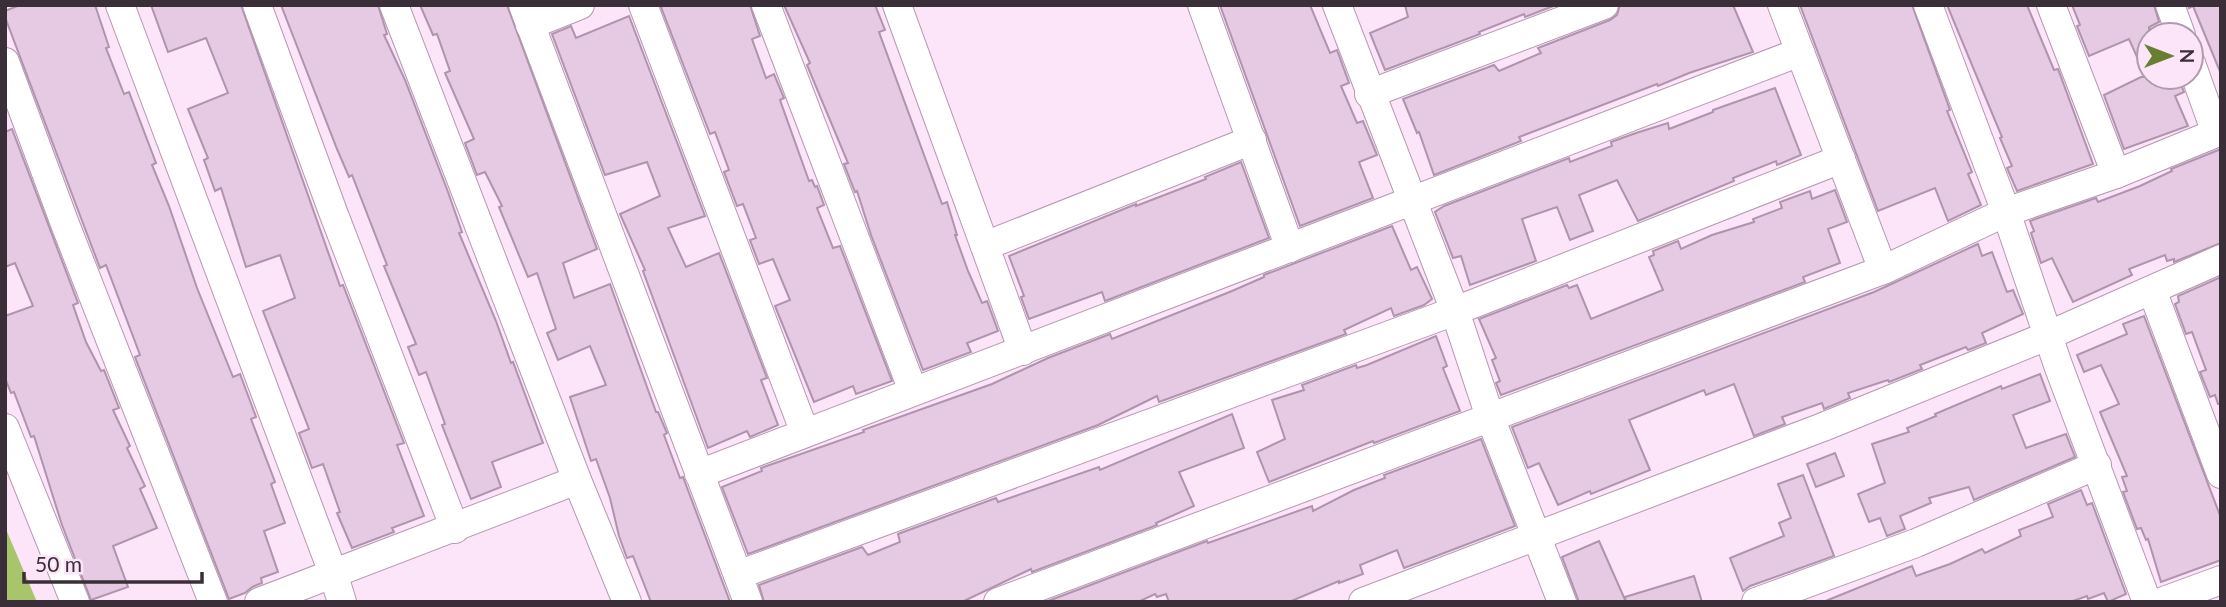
<svg xmlns="http://www.w3.org/2000/svg" width="2226" height="607" viewBox="0 0 2226 607" font-family="Lato,sans-serif">
  <style>
    .forest { fill: #a9c56b }
    .building { fill: #e6c9e3; stroke: #b094ad; stroke-width: 2 }
    .lines { fill: none; stroke-linecap: round; stroke-linejoin: round }
    .minor-casing { stroke: #b598b1; stroke-width: 30 }
    .minor { stroke: #fff; stroke-width: 28 }
  </style>
  <rect width="100%" height="100%" fill="#fce4f9"/>
  <path class="forest" d="M5 527 37 602H5Z"/>
  <g class="building">
    <path d="M20 5H95L109 47 106 48 124 94 129 92 156 163 152 165 169 206 197 288 233 377 240 374 256 417 251 419 275 482 271 484 285 523 264 531 278 572 261 578 262 583 252 587 245 593 229 599 135 357 140 355 106 265 100 268 81 218 5 17V11Z"/>
    <path d="M151 5H241L340 286 343 285 404 443 397 445 424 516 392 528 394 532 352 548 337 513 340 512 323 464 312 468 299 433 309 429 263 311 295 298 280 255 246 267 221 188 215 191 204 160 208 158 188 109 228 93 206 38 168 52Z"/>
    <path d="M281 5H378L387 34 384 35 405 80 448 192 462 232 459 233 496 321 511 363 513 362 543 443 492 462 501 487 471 499 442 425 445 424 426 372 419 375 408 347 416 344 384 266 387 265 352 175 349 177 337 149Z"/>
    <path d="M420 5H507L597 249 563 263 574 298 610 284 656 412H658L667 433 664 435 680 478 683 477 730 602H651L633 556 627 558 619 536 610 498 596 459 591 461 570 397 606 385 590 346 558 360 547 333 556 329 537 273 528 277 499 207 502 206 485 172 477 175 465 143 474 139 445 73 450 71 437 34 433 35Z"/>
    <path d="M665 5H750L760 36 752 39 766 78 774 74 784 98 780 100 809 181 812 180 815 187 817 186 824 205 817 208 833 248 840 246 892 381 856 394 853 386 814 402 775 306 790 300 773 259 759 264 750 240 756 238 743 204 737 206 724 172 729 170 715 132 710 134 661 7Z"/>
    <path d="M784 5H875L885 30 879 32 942 204 947 202 957 235H955L968 271 982 303 987 301 998 331 967 343 971 352 923 370 871 235 857 191 855 192 844 164 848 163 807 65 810 63Z"/>
    <path d="M1220 5H1310L1330 53 1337 50 1349 83 1341 86 1357 123 1363 121 1377 155 1359 162 1373 198 1300 226Z"/>
    <path d="M1405 5H1556L1525 17 1524 14 1479 32 1480 34 1385 70 1370 33 1408 17Z"/>
    <path d="M1620 5H1733L1753 52 1689 73 1658 86 1657 84 1519 137 1521 141 1434 175 1419 132 1417 133 1403 99 1494 65 1499 71 1541 53 1538 48 1610 20 1617 15Z"/>
    <path d="M1800 5H1912L1950 110 1947 111 1972 172 1968 174 1981 205 1948 221 1935 188 1878 211Z"/>
    <path d="M1947 5H2027L2054 70 2058 69 2093 164 2017 191 2007 168 2012 166 2000 138 2002 137Z"/>
    <path d="M2072 5H2154L2159 22 2149 27V77H2178L2184 92 2175 96 2188 126 2124 149 2104 95 2141 77H2146L2129 39 2089 56 2077 26 2080 25Z"/>
    <path d="M2188 5H2221V74L2193 6 2189 8Z"/>
    <path d="M629 16 705 216 668 228 686 267 719 253 767 378 761 380 778 425 750 437 747 431 708 448 643 271 645 270 620 214 660 196 647 162 605 175 552 34 571 26 576 38Z"/>
    <path d="M1775 88 1801 155 1777 165 1776 161 1733 178 1734 181 1638 221 1617 180 1579 195 1593 231 1570 240 1557 207 1522 219 1536 261 1470 285 1461 256 1453 258 1435 212 1444 206 1569 158 1570 162 1612 146 1611 142 1636 133 1668 123 1669 129 1713 112V110Z"/>
    <path d="M12 129 78 303 73 305 86 342 101 371 104 370 119 408 113 410 130 446 127 448 145 486 140 489 157 528 113 546 128 587 91 600 62 525 34 436 31 437 14 392 11 393 5 378V316L33 306 15 263 5 267V132Z"/>
    <path d="M2221 149V243L2174 262V259L2167 261 2165 255 2129 269 2132 275 2073 302 2052 258 2041 263 2031 233 2034 231 2030 221 2096 198 2098 202 2140 186 2172 171 2171 169Z"/>
    <path d="M1241 162 1269 238 1105 301 1102 292 1029 319 1021 297 1024 296 1009 256 1136 204V206L1206 179 1205 177Z"/>
    <path d="M1835 190 1847 222 1828 229 1840 263 1803 277 1805 282 1501 395 1496 383 1500 381 1492 360 1496 358 1479 319 1567 285 1569 288 1577 285 1591 319 1663 290 1649 257 1654 255 1653 251 1678 241 1681 249 1712 235 1754 222 1753 219 1782 208 1780 202 1810 191 1812 199Z"/>
    <path d="M1392 226 1411 270 1417 267 1432 299 1424 305 1394 316 1391 308 1344 330 1346 334 1159 402 1157 396 1098 425 748 554 722 487 762 471 761 468 864 432 863 430 992 384 1048 358 1110 334 1112 339 1232 291 1264 277V275Z"/>
    <path d="M1978 244 1982 256 1992 252 2007 292 2013 290 2023 314 1982 333 1986 343 1968 350 1966 347 1920 365 1922 369 1889 382 1888 380 1848 393 1850 398 1824 409 1822 403 1782 417 1785 424 1754 436 1734 384 1706 395 1704 390 1629 420 1650 470 1591 494 1590 491 1558 505 1539 463 1528 468 1512 427 1874 292Z"/>
    <path d="M2221 277V404H2218L2215 395 2210 397 2200 372 2206 370 2192 332 2186 334 2175 304 2179 302 2178 296Z"/>
    <path d="M2144 316 2221 518V560L2161 582 2148 539 2146 540 2141 528 2137 529 2123 492 2127 491 2122 477 2127 476 2100 412 2119 404 2101 365 2084 372 2077 355 2127 334 2123 324Z"/>
    <path d="M1436 336 1447 366 1443 368 1460 411 1374 443 1373 441 1269 482 1257 452 1285 439 1272 400 1304 390 1302 385 1356 365 1357 368 1367 365Z"/>
    <path d="M2040 374 2050 401 2013 415 2026 448 2066 434 2075 457 1974 500 1969 487 1929 498 1931 503 1900 516 1905 529 1887 536 1880 518 1869 522 1858 494 1885 483 1872 444 1909 432 1907 428 1936 416 1935 414 2001 386 2002 389Z"/>
    <path d="M1232 414 1244 448 1179 472 1194 506 1156 523 1157 525 1032 572 1031 569 962 602H764L759 585 862 547 868 555 900 542 898 534 996 498 998 502 1099 467 1100 470Z"/>
    <path d="M1481 439 1515 526 1423 561 1404 568 1397 550 1360 565 1363 574 1339 583V581L1289 602H1169L1166 594 1157 597 1155 594 1138 602 1048 601 1207 541 1208 543 1312 506 1313 511 1354 490 1385 478 1384 475Z"/>
    <path d="M1835 453 1844 476 1816 487 1807 464Z"/>
    <path d="M1803 475 1834 556 1750 586 1743 591 1730 558 1784 536 1779 523 1791 518 1778 484Z"/>
    <path d="M2081 490 2087 505 2092 503 2126 594 2108 602 2104 593 2088 599 2087 596 2070 602H1823L1912 566 1916 576 1950 564 1982 549 1985 553 2021 536 2019 530 2053 517 2048 504Z"/>
    <path d="M1599 541 1626 602 1625 597 1694 576 1702 602H1579L1562 557Z"/>
  </g>
  <g class="lines">
    <g class="minor-casing">
      <g id="minor">
        <path d="M120 5 333 573 342 602"/>
        <path d="M257 5 333 212 455 529"/>
        <path d="M394 5 577 480 627 602"/>
        <path d="M523 5 748 602"/>
        <path d="M643 5 805 433"/>
        <path d="M766 5 913 391"/>
        <path d="M897 5 1023 351"/>
        <path d="M1202 5 1290 248"/>
        <path d="M1337 5 1455 311 1490 417 1562 602"/>
        <path d="M1782 5 1883 270"/>
        <path d="M1928 5 2006 212 2058 365 2147 602"/>
        <path d="M2051 5 2116 174"/>
        <path d="M2170 5 2181 35"/>
        <path d="M530 25 580 5"/>
        <path d="M5 62 65 224 213 602"/>
        <path d="M2191 63 2216 133"/>
        <path d="M1369 94 1604 5"/>
        <path d="M985 246 1252 140"/>
        <path d="M2152 290 2221 474"/>
        <path d="M5 428 75 602"/>
        <path d="M699 474 1800 52"/>
        <path d="M738 575 1455 311 1841 159"/>
        <path d="M259 602 577 480"/>
        <path d="M998 602 1883 270 2006 212 2116 174 2221 131"/>
        <path d="M1363 602 1823 427 2047 336 2221 259"/>
        <path d="M1756 602 1916 543 2097 465"/>
        <path d="M2161 602 2221 580"/>
      </g>
    </g>
    <use href="#minor" class="minor"/>
  </g>
  <rect width="2226" height="607" fill="none" stroke="#3a2e38" stroke-width="14"/>
  <g transform="translate(2170 56) rotate(90)"><circle r="33" fill="#fce4f9" stroke="#ae9bac" stroke-width="2"/>
  <path d="M0-5L12 26L0 18L-12 26Z" fill="#687f31"/>
  <text y="-10" font-size="19" font-weight="bold" text-anchor="middle" fill="#3a2e38">N</text>
  </g>
  <path d="M24 572v10h178v-10" fill="none" stroke="#3a2e38" stroke-width="3.5"/>
  <text x="35" y="572" font-size="21" fill="#3a2e38" stroke="#fce4f9" stroke-width="5" paint-order="stroke">50 m</text>
</svg>
